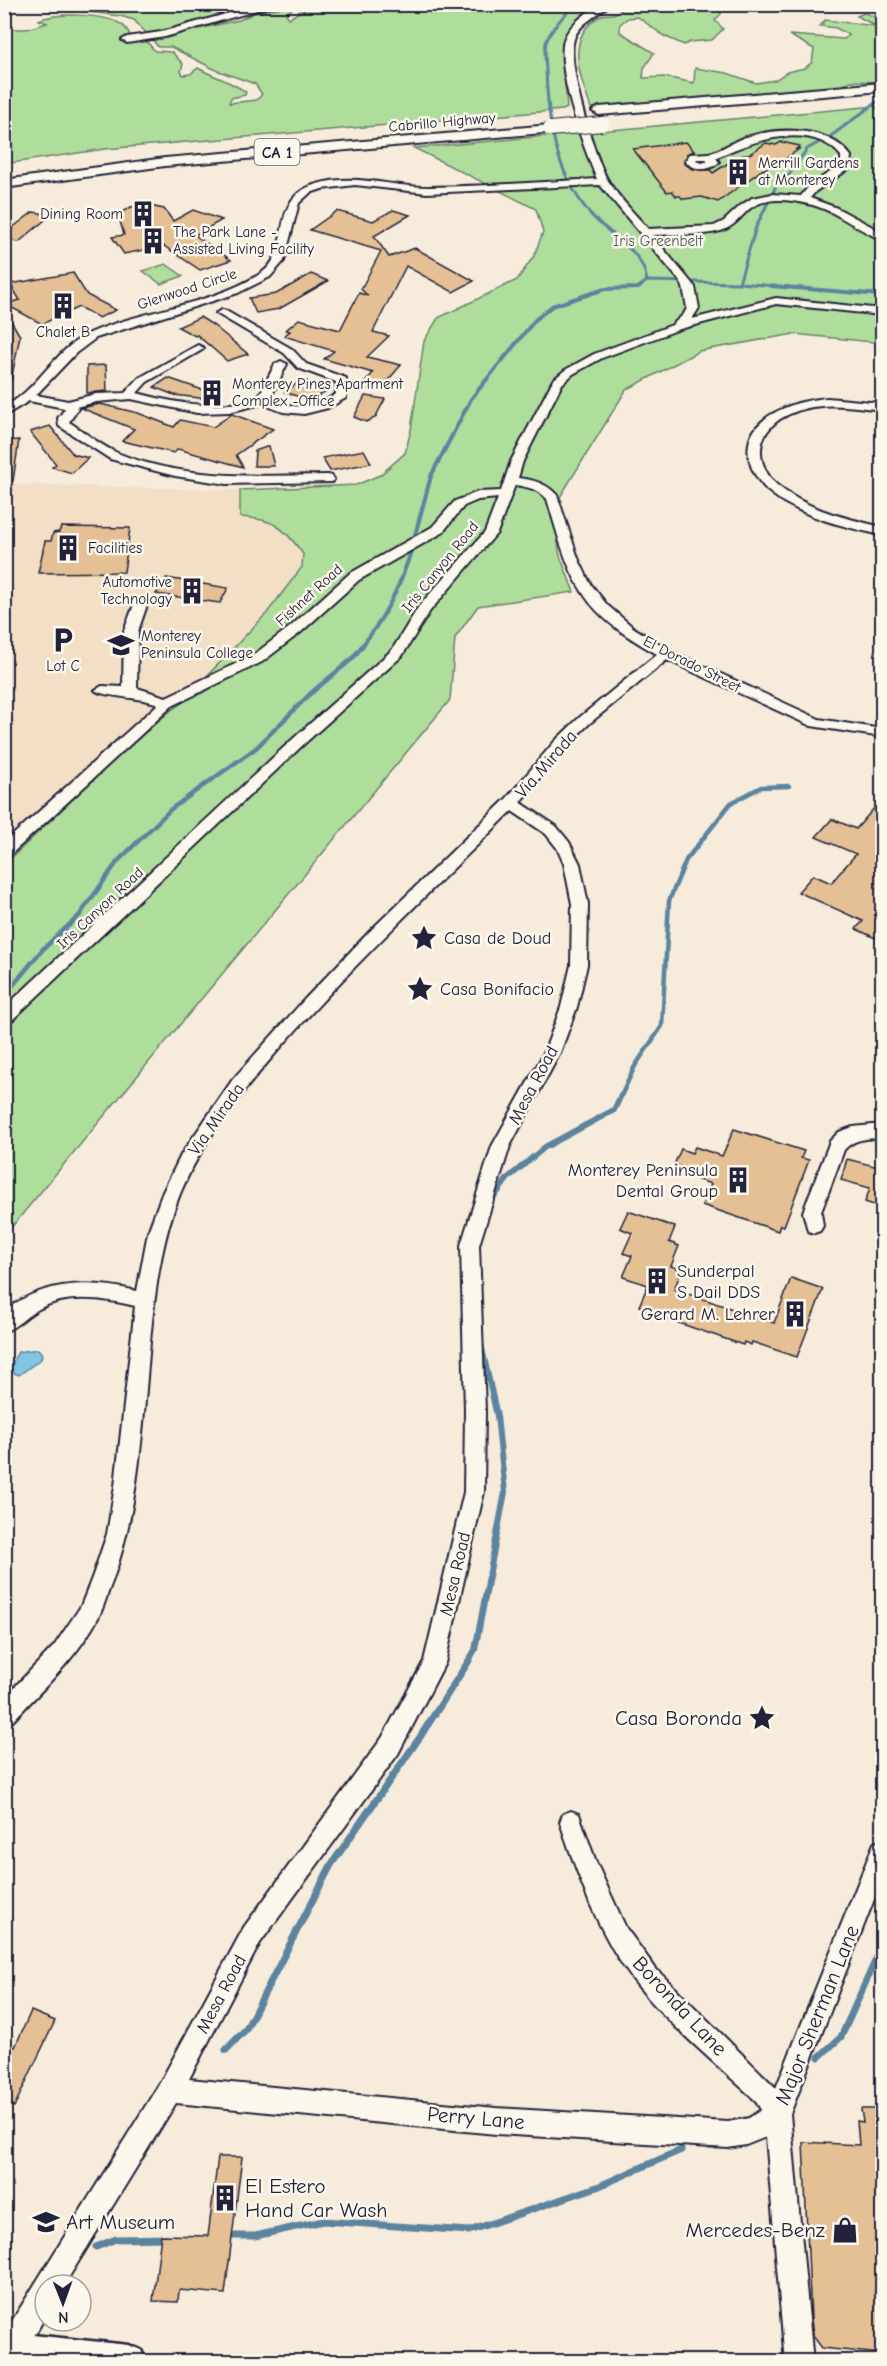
<svg xmlns="http://www.w3.org/2000/svg" width="887" height="2366" viewBox="0 0 887 2366" font-family="'Comic Neue',sans-serif">
  <style>
    .built { fill: #f2dfc6 }
    .green { fill: #aedd9c; stroke: #68806c; stroke-width: 1.5 }
    .water { fill: #81c5e2; stroke: #5b849f; stroke-width: 1.5 }
    .lines { fill: none; stroke-linecap: round; stroke-linejoin: round }
    .stream-far4 { stroke: #5b849f; stroke-width: 3 }
    .stream-far3 { stroke: #5b849f; stroke-width: 4 }
    .stream-far2 { stroke: #5b849f; stroke-width: 4.5 }
    .stream-far1 { stroke: #5b849f; stroke-width: 6 }
    .stream { stroke: #5b849f; stroke-width: 7 }
    .building { fill: #e5c095; stroke: #22223b; stroke-width: 1.5 }
    .minor-casing { stroke: #22223b; stroke-width: 4 }
    .major-casing { stroke: #22223b; stroke-width: 5 }
    .highway-casing { stroke: #22223b; stroke-width: 4 }
    .minor { fill: #fbf7ec; fill-rule: evenodd }
    .major { fill: #fbf7ec; fill-rule: evenodd }
    .highway { fill: #fbf7ec; fill-rule: evenodd }
    .highway-bridge-casing { stroke: #22223b; stroke-width: 16; stroke-linecap: butt }
    .highway-bridge { stroke: #fbf7ec; stroke-width: 14 }
    .labels { text-anchor: middle; stroke-width: 5; stroke-linejoin: round; paint-order: stroke }
    .far-street-label { font-size: 15px; fill: #22223b; stroke: #fbf7ec }
    .far-poi-label { font-size: 15px; fill: #22223b; stroke: #fbf7ec; text-anchor: start }
    .far-park-label { font-size: 15px; fill: #4c5a58; stroke: #fbf7ec }
    .shield { fill: #fbf7ec; stroke: #636270; stroke-width: 1.5 }
    .shield-label { font-size: 16px; font-weight: bold; fill: #22223b }
    .street-label { font-size: 18px; fill: #22223b; stroke: #fbf7ec }
    .poi-label { font-size: 18px; fill: #22223b; stroke: #fbf7ec; text-anchor: start }
    .near-poi-label { font-size: 21px; fill: #22223b; stroke: #fbf7ec; text-anchor: end }
    .near-street-label { font-size: 21px; fill: #22223b; stroke: #fbf7ec }
  </style>
  <rect width="100%" height="100%" fill="#f7ecdb"/>
  <filter id="ink" filterUnits="userSpaceOnUse"><feTurbulence type="fractalNoise" baseFrequency=".0167" numOctaves="2"/><feDisplacementMap in="SourceGraphic" scale="12" xChannelSelector="R" yChannelSelector="G"/><feConvolveMatrix kernelMatrix="1 2 1 2 8 2 1 2 1" color-interpolation-filters="sRGB"/></filter>
  <g filter="url(#ink)">
    <path class="built" d="M5 484 240 490V517L272 521 294 541 303 554 302 567 267 613 203 688 175 707 143 734 5 864Z"/>
    <g class="green">
      <path d="M96 4 267 5 147 34 134 20 120 16 82 11 85 8H93Z"/>
      <path d="M336 4H582L590 7 565 34 562 43 567 108 563 110 105 149 5 164V29H27L47 23 39 20C57 12 101 14 119 23 126 26 130 34 133 41L147 42 155 51 172 52 183 64 181 71 183 75 190 74 198 68C214 77 230 81 246 92L245 95 231 98 229 103 257 100 262 94 255 84 216 70 171 47H158L152 39 239 20 254 13 292 5 291 10 286 14 289 18 303 10Z"/>
      <path d="M630 4 714 5 721 11V14L715 20 723 29 712 40 690 42 684 45 664 36 638 17 628 18 620 24V32L654 53 644 68 643 78 665 77 694 83 695 68 727 73 756 83 775 80 787 72 805 68 812 62 814 49 789 35 844 39 849 35 836 28 820 26 825 20 876 26 857 16 864 13 882 19V82L851 81 841 86 591 108C580 77 564 37 600 16 604 13 609 15 613 14 619 12 625 7 630 4Z"/>
      <path d="M876 106 882 121V140H879L882 150V343L794 334 699 351 626 390 560 497 562 501 552 505 560 556 574 592 478 606 455 638 450 700 5 1235V864C59 813 111 761 168 713 182 701 201 694 207 676L267 613 302 567 303 554C283 526 273 519 240 517V490L356 485 380 475 405 453 411 430 424 341 438 318 517 280 534 256 543 232 536 209 414 148Z"/>
      <path d="M166 264 183 276 161 284 143 271Z"/>
    </g>
    <path class="water" d="M38 1349 42 1354 41 1359 19 1375 11 1372 10 1367 18 1352Z"/>
    <g class="lines">
      <g class="stream-far4">
        <path d="M576 4C565 14 553 26 547 40 543 49 546 61 546 71 548 122 555 169 587 210 607 236 642 246 647 281"/>
        <path d="M739 283 756 227 777 184 789 175 807 149 831 136 882 98"/>
        <path d="M639 287 647 281 739 283 789 287"/>
      </g>
      <g class="stream-far3">
        <path d="M771 286 882 295"/>
        <path d="M415 535 431 476 471 399 535 320 552 306 605 289 638 288 641 286"/>
        <path d="M362 646C386 616 401 585 412 548"/>
      </g>
      <g class="stream-far2">
        <path d="M4 996 43 949 79 916 118 861 171 809 256 748 311 693 352 659 363 645"/>
        <path d="M621 1096 635 1066 662 1026 669 901 686 860 731 803 761 787 789 786"/>
      </g>
      <g class="stream-far1">
        <path d="M491 1201 508 1178 545 1147 614 1110 621 1095"/>
        <path d="M469 1660 475 1650 505 1492 497 1416 481 1344"/>
      </g>
      <g class="stream">
        <path d="M226 2050 246 2029 331 1865 420 1737 470 1659"/>
        <path d="M819 2057 841 2037 882 1946"/>
        <path d="M226 2236H255L323 2221 469 2231 597 2187 681 2150"/>
        <path d="M96 2247 116 2239 166 2238"/>
      </g>
    </g>
    <g class="building">
      <path d="M686 142 694 151 688 153 684 163 692 169 710 170 713 173 736 158 751 153 766 143 776 145 781 142 800 146 796 149H799L778 164 762 170 718 202 702 197 683 199 680 196H676L672 191 667 192 633 149Z"/>
      <path d="M145 205 164 209 173 221 193 210 222 220 195 235 231 260 200 270 164 246 124 254 112 237 124 235 118 214 131 207Z"/>
      <path d="M393 210 410 215 374 236 389 257 415 248 474 281 453 292 406 266 373 332 389 336 367 357 401 365 379 391 361 387 373 373 324 359 334 351 284 336 290 331 286 330 299 319 340 330 359 293 368 296 361 289 381 251 310 230 337 211 373 221Z"/>
      <path d="M33 212 51 215 19 242 4 240V234Z"/>
      <path d="M73 273 87 295 116 310 99 318 79 307 42 324 5 304 20 300 10 284Z"/>
      <path d="M311 274 328 281 279 309 256 313 249 298 276 294Z"/>
      <path d="M4 309 20 336 11 381 4 380Z"/>
      <path d="M200 317 213 325 248 354 227 361 197 335 195 336 178 327Z"/>
      <path d="M106 365 107 391 87 393V366Z"/>
      <path d="M168 378 217 395 216 400 174 395 154 387Z"/>
      <path d="M299 382 325 392 311 401 285 392Z"/>
      <path d="M365 396 385 399 375 418 366 422 354 417Z"/>
      <path d="M100 404 138 413 174 427 180 420 213 427 232 414 273 429 236 455 243 467 178 449 174 453 122 441 134 429 81 408Z"/>
      <path d="M50 426 73 454 88 458 72 473 52 467 56 464 30 432Z"/>
      <path d="M19 440 13 481H4V441Z"/>
      <path d="M269 446 274 466H254L255 451Z"/>
      <path d="M364 450 371 463 330 471 322 458Z"/>
      <path d="M61 527 130 528 124 572 38 573 45 541H51L53 533 59 532Z"/>
      <path d="M166 578 228 588 220 603 156 594Z"/>
      <path d="M882 799V941L856 929 863 921 798 892 813 875 831 883 856 854 816 837 832 819 856 829Z"/>
      <path d="M734 1129 804 1151 801 1158 809 1160 784 1226 780 1225 778 1231 702 1205 711 1184 683 1175 686 1169 674 1165 681 1149 692 1153 695 1147 722 1156Z"/>
      <path d="M847 1159 878 1167 882 1160V1208L865 1202 870 1188 841 1180Z"/>
      <path d="M628 1211 675 1227 669 1242 679 1246 671 1266 682 1270 674 1289 774 1323 791 1278 823 1289 797 1357 752 1342 751 1345 744 1342 743 1345 644 1311 645 1308 639 1306 648 1285 623 1277 632 1256 623 1253 632 1233 620 1228Z"/>
      <path d="M31 2011 55 2021 14 2107 4 2102V2043L15 2047Z"/>
      <path d="M861 2109H882V2354L822 2348 813 2336 811 2319 803 2142 859 2145 857 2121 863 2122Z"/>
      <path d="M218 2157H242L225 2294 179 2290 178 2302 153 2301 161 2235 208 2236Z"/>
    </g>
    <g class="lines">
      <g class="minor-casing">
        <g id="minor">
          <path d="M262 4H278L165 37 127 43 122 40 127 37 161 32Z"/>
          <path d="M599 4H610C599 15 579 23 574 39 566 63 595 161 609 182 620 199 635 214 648 229L714 226 724 221 740 206 752 198 772 194 801 196 809 186 841 165V156C812 120 750 141 716 158L719 162C709 172 695 171 685 161L690 154C697 153 703 154 709 153 720 151 732 142 743 138 777 127 828 125 851 156L850 168 816 191 810 198 837 208 882 232V239L878 238C855 228 833 209 808 204 788 199 763 196 747 211 739 219 733 227 721 231 699 237 676 233 652 235L695 287 699 308 692 319 776 298 882 309V315L776 304 680 329 602 358 573 374 562 384 523 461 518 478C534 480 546 483 557 495L578 558 590 583 607 605 634 628 671 651 819 719 882 729V737L811 726 667 660 590 723 565 747 520 802 556 826 569 842 580 864 588 904 587 965 577 1007 560 1053 510 1146 479 1245 485 1411 484 1492 445 1663 398 1754 260 1943 189 2079 496 2108 728 2122 749 2118 761 2110 756 2101C717 2064 672 2028 638 1986 600 1939 579 1879 560 1822L563 1814 571 1811 579 1814 596 1862 626 1928 656 1969 776 2088 874 1843 882 1840V1879L790 2114 813 2362H785L766 2137 746 2145 728 2148 496 2134 176 2103 64 2285H45V2317L19 2362H4V2334L161 2081 244 1927 382 1738 424 1661 464 1492 465 1411 461 1245 492 1146 544 1053 561 1007 571 965 572 904 564 864 557 848 546 834 512 811C436 886 359 959 288 1039 247 1086 204 1136 180 1194 162 1238 156 1285 151 1331 143 1415 141 1503 112 1582 107 1594 104 1607 98 1618 77 1658 42 1689 12 1722L4 1725V1698L54 1646 81 1606 93 1575 107 1534 115 1486 135 1306C105 1299 67 1293 39 1309 27 1315 17 1327 4 1332V1312C42 1280 92 1280 137 1291L148 1232 162 1194 181 1155 233 1079 304 1000 373 928 506 799 555 741 580 717 657 654C636 642 614 629 597 611 568 580 559 538 547 499 538 489 528 487 515 485L497 533 430 611 402 656 304 744 10 1022 4 1024V1008L294 738 392 650 419 606 485 532 498 498 478 500 464 506 442 533 359 580 300 633 262 662 172 706 9 856 4 857V843L158 704C142 697 102 697 95 690L102 686 123 687 124 631 135 602 140 601 147 605 138 631 137 688 166 697 252 656 290 627 349 574 432 527 455 501 478 492 501 491 511 461 553 380 565 370 594 354 672 325 684 314 687 308 683 287 679 280 600 185 427 193 355 185 322 189 310 193 299 203 284 261 270 277 238 293 96 338 76 353 36 395 68 401 96 394 125 393 139 378 198 345 204 348 202 350 147 382 137 393C179 404 216 411 258 398L275 364 281 361 287 364 270 399C292 410 315 409 336 394V382L298 368 284 353 216 313 222 310 226 311 292 349 306 364 346 378V398L328 408 304 414 283 412 262 404 229 412 197 413 131 399 96 402 76 407 78 409 69 422C85 432 102 447 120 454 186 480 258 476 328 475L332 476 334 479 332 482 227 484 175 476 110 459 59 426 58 418 65 409 64 408 29 401 4 416V407C11 403 17 399 23 394 45 375 62 345 90 333 144 309 209 306 260 274 295 252 266 198 317 184 354 173 391 187 429 187 485 186 541 182 597 179 584 149 556 71 564 40 569 24 587 13 599 4ZM697 159H706L708 161 702 163 696 160Z"/>
          <path d="M828 398 882 403V410C847 406 813 399 780 419 770 426 762 436 761 449 760 462 767 476 777 485 807 510 846 518 882 527V535C844 527 797 516 767 490 759 482 751 470 749 458 742 416 796 400 828 398Z"/>
          <path d="M882 1124V1138C866 1139 855 1138 844 1150L821 1212 823 1226 820 1231 814 1233 808 1231 803 1212 830 1141 839 1132 853 1127Z"/>
        </g>
      </g>
      <g class="major-casing">
        <path id="major" d="M4 2332 129 2345 141 2350 146 2362H4Z"/>
      </g>
      <g class="highway-casing">
        <g id="highway">
          <path d="M882 83V91L599 115 592 111 599 107Z"/>
          <path d="M550 125 557 129 555 132 165 166 4 188V180L165 158Z"/>
        </g>
      </g>
      <use href="#minor" class="minor"/>
      <use href="#major" class="major"/>
      <use href="#highway" class="highway"/>
      <g class="highway-bridge-casing">
        <path id="highway-bridge" d="M550 129 602 124"/>
      </g>
      <use href="#highway-bridge" class="highway-bridge"/>
    </g>
  </g>
  <defs>
    <g id="building-bare" transform="scale(2.07)"><path d="M-4-6H4V6H1V3H-1V6H-4ZM-2.5-4.3h1.7v1.8h-1.7ZM.8-4.3h1.7v1.8H.8ZM-2.5-1h1.7V.8h-1.7ZM.8-1h1.7V.8H.8Z" fill="#22223b" stroke="#fbf7ec" stroke-width="2.5" paint-order="stroke"/></g>
    <g id="parking-bare" transform="scale(2.07)"><path d="M-3.5-5.5H1a3.5 3.5 0 0 1 0 7H-1V5.5H-3.5ZM-1-3.4V-.6H.8a1.4 1.4 0 0 0 0-2.8Z" fill="#22223b" stroke="#fbf7ec" stroke-width="2.5" paint-order="stroke"/></g>
    <g id="university-bare" transform="scale(2.07)"><path d="M0-5L7-2L0 1L-7-2ZM-4 1L0 2.5L4 1V4Q0 6-4 4Z" fill="#22223b" stroke="#fbf7ec" stroke-width="2.5" paint-order="stroke"/></g>
    <g id="sight-bare" transform="scale(2.07)"><path d="M0-6L1.8-2.2L6-1.7L2.9 1.2L3.7 5.4L0 3.3L-3.7 5.4L-2.9 1.2L-6-1.7L-1.8-2.2Z" fill="#22223b" stroke="#fbf7ec" stroke-width="2.5" paint-order="stroke"/></g>
    <g id="school-bare" transform="scale(2.07)"><path d="M0-5L7-2L0 1L-7-2ZM-4 1L0 2.5L4 1V4Q0 6-4 4Z" fill="#22223b" stroke="#fbf7ec" stroke-width="2.5" paint-order="stroke"/></g>
    <g id="shop-bare" transform="scale(2.07)"><path d="M-5-2.5h2.3a2.7 3.5 0 0 1 5.4 0H5L5.5 6h-11ZM-1.5-2.5h3a1.5 2.3 0 0 0-3 0Z" fill="#22223b" stroke="#fbf7ec" stroke-width="2.5" paint-order="stroke"/></g>
  </defs>
  <g fill-rule="evenodd">
    <use href="#building-bare" x="738" y="172"/>
    <use href="#building-bare" x="143" y="214"/>
    <use href="#building-bare" x="153" y="241"/>
    <use href="#building-bare" x="63" y="306"/>
    <use href="#building-bare" x="212" y="393"/>
    <use href="#building-bare" x="68" y="548"/>
    <use href="#building-bare" x="192" y="591"/>
    <use href="#parking-bare" x="63" y="640"/>
    <use href="#university-bare" x="121" y="645"/>
    <use href="#sight-bare" x="424" y="938"/>
    <use href="#sight-bare" x="420" y="989"/>
    <use href="#building-bare" x="738" y="1180"/>
    <use href="#building-bare" x="657" y="1281"/>
    <use href="#building-bare" x="795" y="1314"/>
    <use href="#sight-bare" x="762" y="1718"/>
    <use href="#building-bare" x="225" y="2198"/>
    <use href="#school-bare" x="46" y="2222"/>
    <use href="#shop-bare" x="845" y="2230"/>
  </g>
  <g class="labels">
    <g class="far-street-label">
      <text transform="translate(442 122) rotate(-5)" y="5">Cabrillo Highway</text>
      <text transform="translate(187 289) rotate(-18)" y="5">Glenwood Circle</text>
      <text transform="translate(440 567) rotate(-51)" y="5">Iris Canyon Road</text>
      <text transform="translate(309 595) rotate(-42)" y="5">Fishnet Road</text>
      <text transform="translate(692 664) rotate(27)" y="5">El Dorado Street</text>
      <text transform="translate(100 908) rotate(-43)" y="5">Iris Canyon Road</text>
    </g>
    <g class="far-poi-label">
      <text x="758" y="168">Merrill Gardens<tspan x="758" dy="17">at Monterey</tspan></text>
      <text x="123" y="219" text-anchor="end">Dining Room</text>
      <text x="173" y="237">The Park Lane -<tspan x="173" dy="17">Assisted Living Facility</tspan></text>
      <text x="63" y="337" text-anchor="middle">Chalet B</text>
      <text x="232" y="389">Monterey Pines Apartment<tspan x="232" dy="17">Complex -Office</tspan></text>
      <text x="88" y="553">Facilities</text>
      <text x="172" y="587" text-anchor="end">Automotive<tspan x="172" dy="17">Technology</tspan></text>
      <text x="141" y="641">Monterey<tspan x="141" dy="17">Peninsula College</tspan></text>
      <text x="63" y="671" text-anchor="middle">Lot C</text>
    </g>
    <g class="far-park-label">
      <text x="658" y="246">Iris Greenbelt</text>
    </g>
    <rect class="shield" x="254.5" y="139" width="45" height="26" rx="4.5"/>
    <g class="shield-label">
      <text x="277" y="158">CA 1</text>
    </g>
    <g class="street-label">
      <text transform="translate(546 764) rotate(-49)" y="6">Via Mirada</text>
      <text transform="translate(533 1085) rotate(-62)" y="6">Mesa Road</text>
      <text transform="translate(216 1119) rotate(-55)" y="6">Via Mirada</text>
      <text transform="translate(455 1574) rotate(-77)" y="6">Mesa Road</text>
      <text transform="translate(221 1994) rotate(-62)" y="6">Mesa Road</text>
    </g>
    <g class="poi-label">
      <text x="444" y="944">Casa de Doud</text>
      <text x="440" y="995">Casa Bonifacio</text>
      <text x="718" y="1176" text-anchor="end">Monterey Peninsula<tspan x="718" dy="21">Dental Group</tspan></text>
      <text x="677" y="1277">Sunderpal<tspan x="677" dy="21">S Dail DDS</tspan></text>
      <text x="775" y="1320" text-anchor="end">Gerard M. Lehrer</text>
    </g>
    <g class="near-poi-label">
      <text x="742" y="1725">Casa Boronda</text>
      <text x="245" y="2193" text-anchor="start">El Estero<tspan x="245" dy="24">Hand Car Wash</tspan></text>
      <text x="66" y="2229" text-anchor="start">Art Museum</text>
      <text x="825" y="2237">Mercedes-Benz</text>
    </g>
    <g class="near-street-label">
      <text transform="translate(680 2006) rotate(47)" y="7">Boronda Lane</text>
      <text transform="translate(817 2015) rotate(-68)" y="7">Major Sherman Lane</text>
      <text transform="translate(476 2118) rotate(5)" y="7">Perry Lane</text>
    </g>
  </g>
  <rect width="887" height="2366" fill="none" stroke="#fbf7ec" stroke-width="24"/>
  <rect x="12" y="12" width="863" height="2342" fill="none" stroke="#22223b" stroke-width="2" filter="url(#ink)"/>
  <g transform="translate(63 2303) rotate(179)"><circle r="28" fill="#fbf7ec" stroke="#a4a2a5" stroke-width="1.5"/>
  <path d="M0-4.5L10 22L0 15L-10 22Z" fill="#22223b"/>
  <text y="-9" font-size="16" font-weight="bold" text-anchor="middle" fill="#22223b">N</text>
  </g>
</svg>
